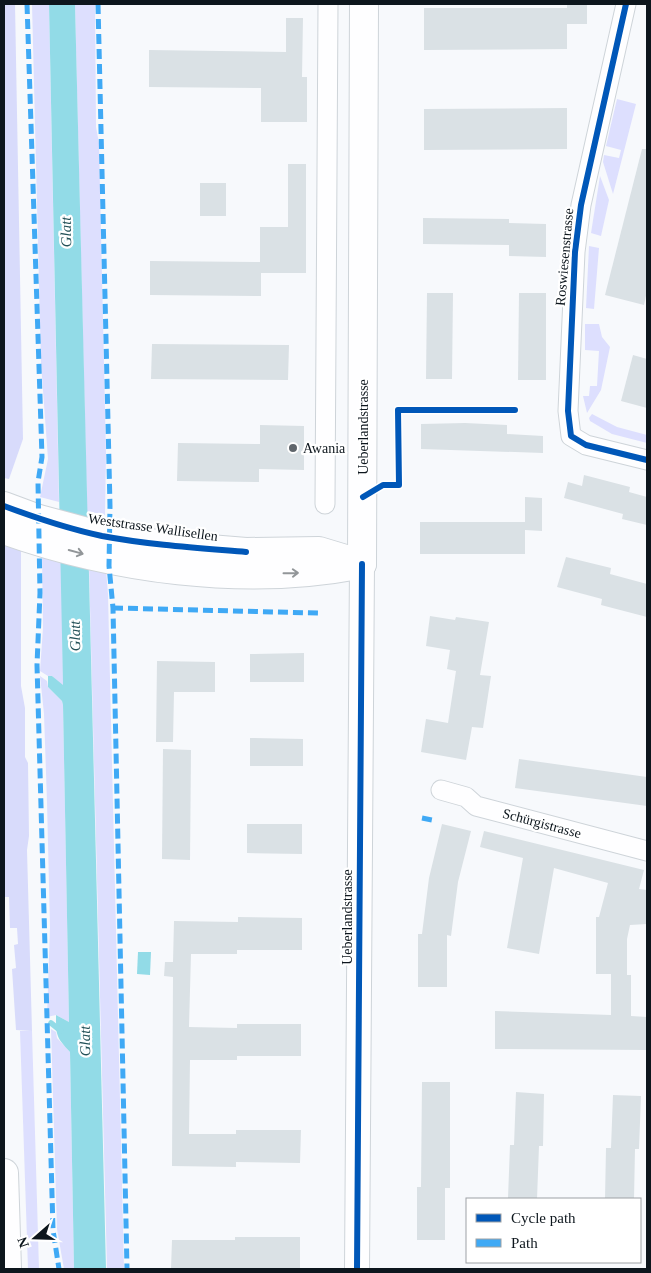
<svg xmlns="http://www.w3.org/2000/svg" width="651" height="1273" viewBox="0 0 651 1273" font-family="'Times New Roman',serif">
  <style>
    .green { fill: #dddffe }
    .forest { fill: #d8dbfb }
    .water { fill: #92dbe7 }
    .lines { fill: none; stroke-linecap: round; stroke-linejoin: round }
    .stream { stroke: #92dbe7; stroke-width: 5.5 }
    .building { fill: #dae1e5 }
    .minor-casing { stroke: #ced4d9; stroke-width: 21 }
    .tertiary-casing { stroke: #ced4d9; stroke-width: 26 }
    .secondary-casing { stroke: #ced4d9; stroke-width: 30 }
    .motorway-casing { stroke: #ced4d9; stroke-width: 30 }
    .minor { stroke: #fefeff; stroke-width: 19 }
    .tertiary { stroke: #fefeff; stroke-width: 24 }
    .secondary { stroke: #fefeff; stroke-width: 28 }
    .motorway { stroke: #fefeff; stroke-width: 28 }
    .quiet { stroke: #3fa9f5; stroke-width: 5; stroke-dasharray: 10 5; stroke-linecap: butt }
    .cycleway-casing { stroke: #fff; stroke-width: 9 }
    .cycleway { stroke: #0057b8; stroke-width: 6 }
    .oneway { stroke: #929699 }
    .poi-dot { fill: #5f656b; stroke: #fff; stroke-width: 2 }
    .labels { text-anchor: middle; stroke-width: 4.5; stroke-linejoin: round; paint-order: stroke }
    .street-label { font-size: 14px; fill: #0d161d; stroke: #fff }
    .poi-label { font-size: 14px; fill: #0d161d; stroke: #fff; text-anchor: start }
    .water-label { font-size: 15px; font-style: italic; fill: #235158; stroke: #fff }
  </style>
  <rect width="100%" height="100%" fill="#f7f9fc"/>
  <g class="green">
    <path d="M32 4H49L59 502 40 497 48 459 41 363Z"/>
    <path d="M75 4H95L96 127 99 143 106 454 105 515 87 511Z"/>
    <path d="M617 99 636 104 613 194 603 162 604 155 619 158 621 150 606 146Z"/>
    <path d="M600 176 609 200 601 236 591 233Z"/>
    <path d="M589 246 599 248 594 309 586 308Z"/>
    <path d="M585 324H599L602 337 610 347 601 390 587 413 583 396H589L590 386H597L599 351 585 350Z"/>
    <path d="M592 414 617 427 647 435V443L612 434 590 421 589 418Z"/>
    <path d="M42 555 62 559 63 686 52 676H48L40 671 43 628Z"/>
    <path d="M89 566 106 569 108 594 124 1269H107Z"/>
    <path d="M40 676 47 681 48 687 62 701 63 705 69 1022 56 1015 47 1017 50 927 47 802 44 714Z"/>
    <path d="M51 1029 56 1032 57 1038 70 1052 74 1269H64L57 1229Z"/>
    <path d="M20 1031H32L39 1269H28Z"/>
  </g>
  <g class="forest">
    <path d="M4 4H15L23 439 9 479 4 478Z"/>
    <path d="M4 545 21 551V686L25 708V757L28 763 29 836 27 850 32 1031 16 1030 12 969 16 968 14 945 18 944 17 928H10L9 897H4Z"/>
  </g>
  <g class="water">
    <path d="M49 4H75L106 1269H74L70 1052C56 1037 56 1035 56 1015L69 1022 63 705 62 701 48 687V676H52L63 685Z"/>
    <path d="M138 952H151L150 975 137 974Z"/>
  </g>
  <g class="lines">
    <path class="stream" d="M51 1023 61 1031"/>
  </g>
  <g class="building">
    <path d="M567 4H587V24H567V49L424 50V8H567Z"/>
    <path d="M286 18H303L302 77H307V122H261V88L149 87V50L286 52Z"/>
    <path d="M567 108V149L424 150V109Z"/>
    <path d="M642 149H647V291L644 305 605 295Z"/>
    <path d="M288 164H306V273H261V296L150 295V261L260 262V227H288Z"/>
    <rect x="200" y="183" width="26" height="33"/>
    <path d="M423 218 509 219V223L546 224V257L509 256V245L423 244Z"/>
    <path d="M427 293H453L452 379H426Z"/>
    <path d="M519 293H546V380H518Z"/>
    <path d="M152 344 289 345 288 380 151 379Z"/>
    <path d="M633 355 647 359V408L621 401Z"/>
    <path d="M465 423 507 425V434L543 436V453L421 449V424Z"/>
    <path d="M260 425 304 426V470L259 469V482L177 481 178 443 260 444Z"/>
    <path d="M584 475 630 487 629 492 647 497V525L622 519 623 514 564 498 568 482 582 486Z"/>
    <path d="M525 497 542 498V531L525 530V554H420V522H525Z"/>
    <path d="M566 557 611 568 610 574 647 584V617L601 605 602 599 557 587Z"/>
    <path d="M430 616 455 620 456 617 489 622 480 675 491 676 483 728 472 727 466 760 421 752 426 719 448 723 456 671 447 669 450 650 426 646Z"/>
    <path d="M304 653V682H250V654Z"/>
    <path d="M157 661 215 662V692H174L173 742H156Z"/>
    <path d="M250 738 303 739V766H250Z"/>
    <path d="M163 749 191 750 190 860 162 859Z"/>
    <path d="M519 759 647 777V806L515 788Z"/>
    <path d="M247 824H302V854L247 853Z"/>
    <path d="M442 824 471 831 458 882 451 936 447 935V987H418V934H422L429 878Z"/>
    <path d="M484 831 644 870 639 889 647 890V924L630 925 627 939V975H631V1016L647 1017V1050L495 1049V1011L611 1015V974H596V917H599L608 883 554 868 539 954 507 948 523 858 480 847Z"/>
    <path d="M238 917 302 918V950H237V954H191L189 1027 237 1028V1024H301V1056H237V1060H190L189 1134H236V1130H301L300 1163 236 1162V1167L172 1166 173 977 164 976 165 962H173L174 921 238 922Z"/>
    <path d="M422 1082H450V1188H445V1240H417V1187H421Z"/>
    <path d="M516 1092 544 1094 543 1146H539L537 1199 508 1198 510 1145H514Z"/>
    <path d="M613 1095 641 1096 639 1149H635L634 1199H605L606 1148H611Z"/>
    <path d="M235 1237H300V1269H171L172 1240H235Z"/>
  </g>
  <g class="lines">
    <g class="minor-casing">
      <g id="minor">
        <path d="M626 4 581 205 575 252 568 411 571 436 586 445 647 460"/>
        <path d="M325 504 328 4"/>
        <path d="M441 790 466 797 476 806 647 851"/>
      </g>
    </g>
    <g class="tertiary-casing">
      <path id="tertiary" d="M357 1269 362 564"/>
    </g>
    <g class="secondary-casing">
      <g id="secondary">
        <path d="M4 506 39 519 102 536 173 546 246 552 319 551 362 564"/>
        <path d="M4 530C113 569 243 587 358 565"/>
        <path d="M362 564 364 4"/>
      </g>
    </g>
    <g class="motorway-casing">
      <path id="motorway" d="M4 1173 7 1269"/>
    </g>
    <use href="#minor" class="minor"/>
    <use href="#tertiary" class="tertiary"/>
    <use href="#secondary" class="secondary"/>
    <use href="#motorway" class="motorway"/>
    <g class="quiet">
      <path d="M27 4 42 457 38 482 40 593 37 665 53 1230 59 1269"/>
      <path d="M98 4 110 506 109 566 113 608 127 1269"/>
      <path d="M113 608 318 613"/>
      <path d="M422 818 432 820"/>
    </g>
    <g class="cycleway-casing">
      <g id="cycleway">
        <path d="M626 4 581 205 575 252 568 411 571 436 586 445 647 460"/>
        <path d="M363 497 383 485H399L398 410H515"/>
        <path d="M4 506C36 518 69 529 102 536 150 545 198 548 246 552"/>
        <path d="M357 1269 362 564"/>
      </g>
    </g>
    <use href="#cycleway" class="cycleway"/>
  </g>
  <defs><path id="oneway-shaft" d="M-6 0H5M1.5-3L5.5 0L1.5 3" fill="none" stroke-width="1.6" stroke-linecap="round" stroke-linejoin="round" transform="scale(1.25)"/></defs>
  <g class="oneway">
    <use href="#oneway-shaft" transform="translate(76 552) rotate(15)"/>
    <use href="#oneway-shaft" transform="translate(291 573) rotate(-1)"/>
  </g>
  <circle class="poi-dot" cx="293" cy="448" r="5"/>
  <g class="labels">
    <g class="street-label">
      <text transform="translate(564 257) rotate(-85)" y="5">Roswiesenstrasse</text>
      <text transform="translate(363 427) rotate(-90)" y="5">Ueberlandstrasse</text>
      <text transform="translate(153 527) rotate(8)" y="5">Weststrasse Wallisellen</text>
      <text transform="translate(542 823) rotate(15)" y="5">Schürgistrasse</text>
      <text transform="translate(347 917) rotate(-90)" y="5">Ueberlandstrasse</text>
    </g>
    <g class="poi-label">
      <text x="303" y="453">Awania</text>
    </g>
    <g class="water-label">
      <text transform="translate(66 232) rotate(-91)" y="5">Glatt</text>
      <text transform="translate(75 636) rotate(-91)" y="5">Glatt</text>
      <text transform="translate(85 1041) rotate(-91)" y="5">Glatt</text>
    </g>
  </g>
  <rect width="651" height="1273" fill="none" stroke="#0d161d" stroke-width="10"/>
  <rect x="466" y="1198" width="175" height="65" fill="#ffffff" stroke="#9ea2a5"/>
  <rect x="476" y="1214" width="25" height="8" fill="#0057b8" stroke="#9ea2a5"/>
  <text x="511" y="1223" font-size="15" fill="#0d161d">Cycle path</text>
  <rect x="476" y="1239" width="25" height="8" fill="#3fa9f5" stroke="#9ea2a5"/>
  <text x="511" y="1248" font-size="15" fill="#0d161d">Path</text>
  <g transform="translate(35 1238) rotate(250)" stroke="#ffffff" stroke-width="4" paint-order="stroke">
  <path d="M0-4L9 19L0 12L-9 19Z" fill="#0d161d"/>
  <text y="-8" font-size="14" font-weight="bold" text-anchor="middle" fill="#0d161d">N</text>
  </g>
</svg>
